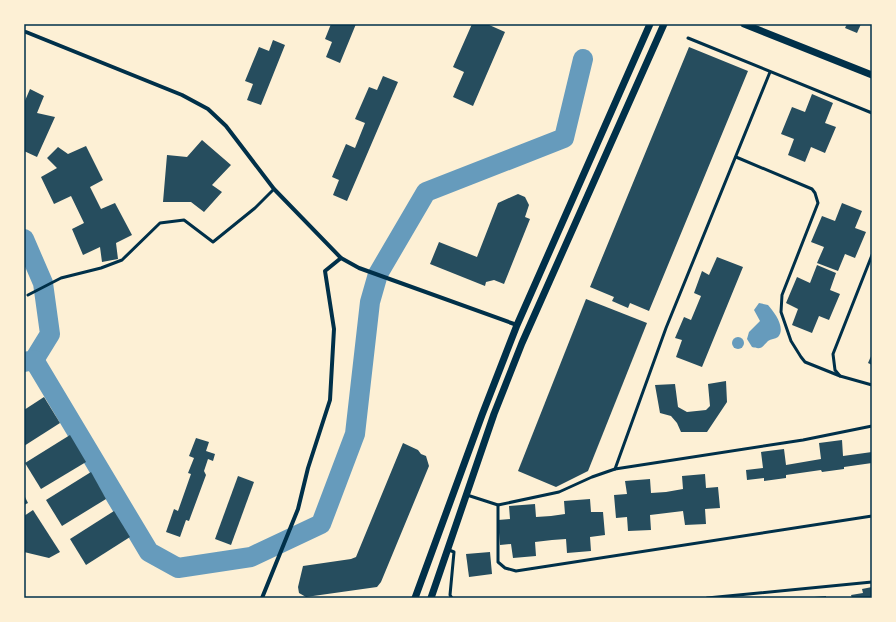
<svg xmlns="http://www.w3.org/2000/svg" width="896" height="622" viewBox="0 0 896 622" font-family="Manrope,sans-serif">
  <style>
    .water { fill: #669bbc }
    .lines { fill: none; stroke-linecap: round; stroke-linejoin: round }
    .river { stroke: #669bbc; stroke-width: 20 }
    .building { fill: #264d5e }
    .service { stroke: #003049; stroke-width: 3 }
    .minor { stroke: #003049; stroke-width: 4 }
    .tertiary { stroke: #003049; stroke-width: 7 }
    .neatline { fill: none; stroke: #003049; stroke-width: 1.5 }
  </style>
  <rect width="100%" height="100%" fill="#fdf0d5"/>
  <g class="water">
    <path d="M759 303 768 305C775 313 786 328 778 337 775 339 771 339 768 341 762 347 762 350 752 347L747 339 749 332 760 321 754 310Z"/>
    <circle cx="738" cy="343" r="6"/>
  </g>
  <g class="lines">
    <g class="river">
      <path d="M24 239 43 283 50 334 34 360 24 362"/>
      <path d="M34 360 149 552 178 568 251 557 321 524 355 434 370 302 378 274 426 192 564 138 583 59"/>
    </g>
  </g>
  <g class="building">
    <path d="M331 24H356L340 63 326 57 332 42 325 39Z"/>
    <path d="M472 24H487L505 32 473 106 453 97 464 72 453 67Z"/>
    <path d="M847 24H861L857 33 845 28Z"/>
    <path d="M273 40 285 45 261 105 247 100 253 84 245 81 259 47 269 51Z"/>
    <path d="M689 47 748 71 649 311 630 303 628 308 612 301 614 297 590 287Z"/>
    <path d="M383 76 398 82 347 201 333 195 339 180 332 177 346 144 355 148 365 123 355 119 369 87 377 90Z"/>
    <path d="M30 89 44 96 37 113 55 117 37 157 24 151V103Z"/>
    <path d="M812 94 833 103 825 123 836 127 825 153 811 147 805 162 788 155 794 139 781 134 792 107 805 112Z"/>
    <path d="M202 140 231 165 212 185 222 192 204 212 191 202H163L167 155 187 157Z"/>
    <path d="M86 146 103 180 90 187 101 209 115 203 132 235 116 243 118 259 102 262 100 247 83 255 72 229 84 223 71 196 54 204 41 177 57 168 47 158 58 147 68 154Z"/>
    <path d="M518 194 525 197 529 205 525 217 530 219 504 284 494 280 486 282 485 286 430 264 439 242 477 257 498 203Z"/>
    <path d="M842 203 862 211 855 228 866 232 855 258 845 254 838 271 817 263 824 247 811 242 822 216 835 221Z"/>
    <path d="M717 257 743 267 702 367 676 357 682 340 675 338 684 317 691 320 701 296 694 293 702 271 709 275Z"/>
    <path d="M817 265 836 273 830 290 840 294 829 320 819 316 812 333 792 325 798 309 786 303 797 277 810 283Z"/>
    <path d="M586 299 647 323 588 471 556 487 518 471Z"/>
    <path d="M872 354V365L868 363Z"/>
    <path d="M726 381 727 402 707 432H681L677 423 671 416 660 413 655 385 675 384 678 407 687 412 706 410 710 406 708 384Z"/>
    <path d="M44 397 60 423 24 446V410Z"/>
    <path d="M70 435 86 462 41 489 25 463Z"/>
    <path d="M196 438 209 442 206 451 215 454 213 461 208 459 204 471 206 475 189 521 186 520 180 537 166 532 174 509 178 511 191 474 188 473 194 458 189 456Z"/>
    <path d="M842 440 843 456 872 452V463L844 467V469L822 472 821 470 786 475V478L764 481V478L747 480 746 470 763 468 761 452 784 449 786 465 821 459 819 443Z"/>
    <path d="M403 443 418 450 421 454 426 456 429 466 381 582 377 587 306 597 299 593 298 587 303 566 351 559 356 557Z"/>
    <path d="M91 472 106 499 62 526 46 500Z"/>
    <path d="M705 474 706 488 718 487 720 508 705 509 706 524 685 525 683 511 650 515 651 530 628 531 627 517 616 518 614 495 627 494 625 481 650 479 651 493 666 492 683 489 682 476Z"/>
    <path d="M238 476 254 482 231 545 215 539Z"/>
    <path d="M24 495 28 503 24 505Z"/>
    <path d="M590 499 591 512H603L605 535 590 537 591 551 567 553 566 539 552 540 535 542 536 556 513 558 511 544 500 545 498 520 510 519 509 506 535 504 536 517 551 516 565 514 564 501Z"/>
    <path d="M33 510 60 552 49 558 24 552V516Z"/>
    <path d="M114 511 130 537 86 565 70 539Z"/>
    <path d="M490 552 492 574 469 577 466 554Z"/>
    <path d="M872 587V598H852L851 595 863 593 862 589Z"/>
    <path d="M826 596V598H814V597Z"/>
  </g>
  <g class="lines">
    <g class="service">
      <path d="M688 38 872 113"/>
      <path d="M736 157 812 189 815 193 818 203 782 295 781 312 791 341 801 357 805 362 840 376"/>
      <path d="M872 255 833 354 835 370 840 376 872 385"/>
      <path d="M28 295 61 278 101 268 122 260 160 223 184 220 213 242 255 208 274 189"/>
      <path d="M615 469 666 328 770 72"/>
      <path d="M467 495 498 505 559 492 592 477 615 469 803 440 872 426"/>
      <path d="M498 505V562L505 568 516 571 872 516"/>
      <path d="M449 550 454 552 450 595 452 598"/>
      <path d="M707 598 872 582"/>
    </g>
    <g class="minor">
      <path d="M26 32 182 95 208 109 226 126 274 189 341 258 359 268 517 325"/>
      <path d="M262 598 298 509 308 468 330 400 334 329 325 271 341 258"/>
    </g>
    <g class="tertiary">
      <path d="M744 24 872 75"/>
      <path d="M415 598 482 415 517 325 650 24"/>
      <path d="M431 598 494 414 522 343 664 24"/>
    </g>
  </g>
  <rect width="896" height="622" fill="none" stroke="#fdf0d5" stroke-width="50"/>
  <rect x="25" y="25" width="846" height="572" class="neatline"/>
</svg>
